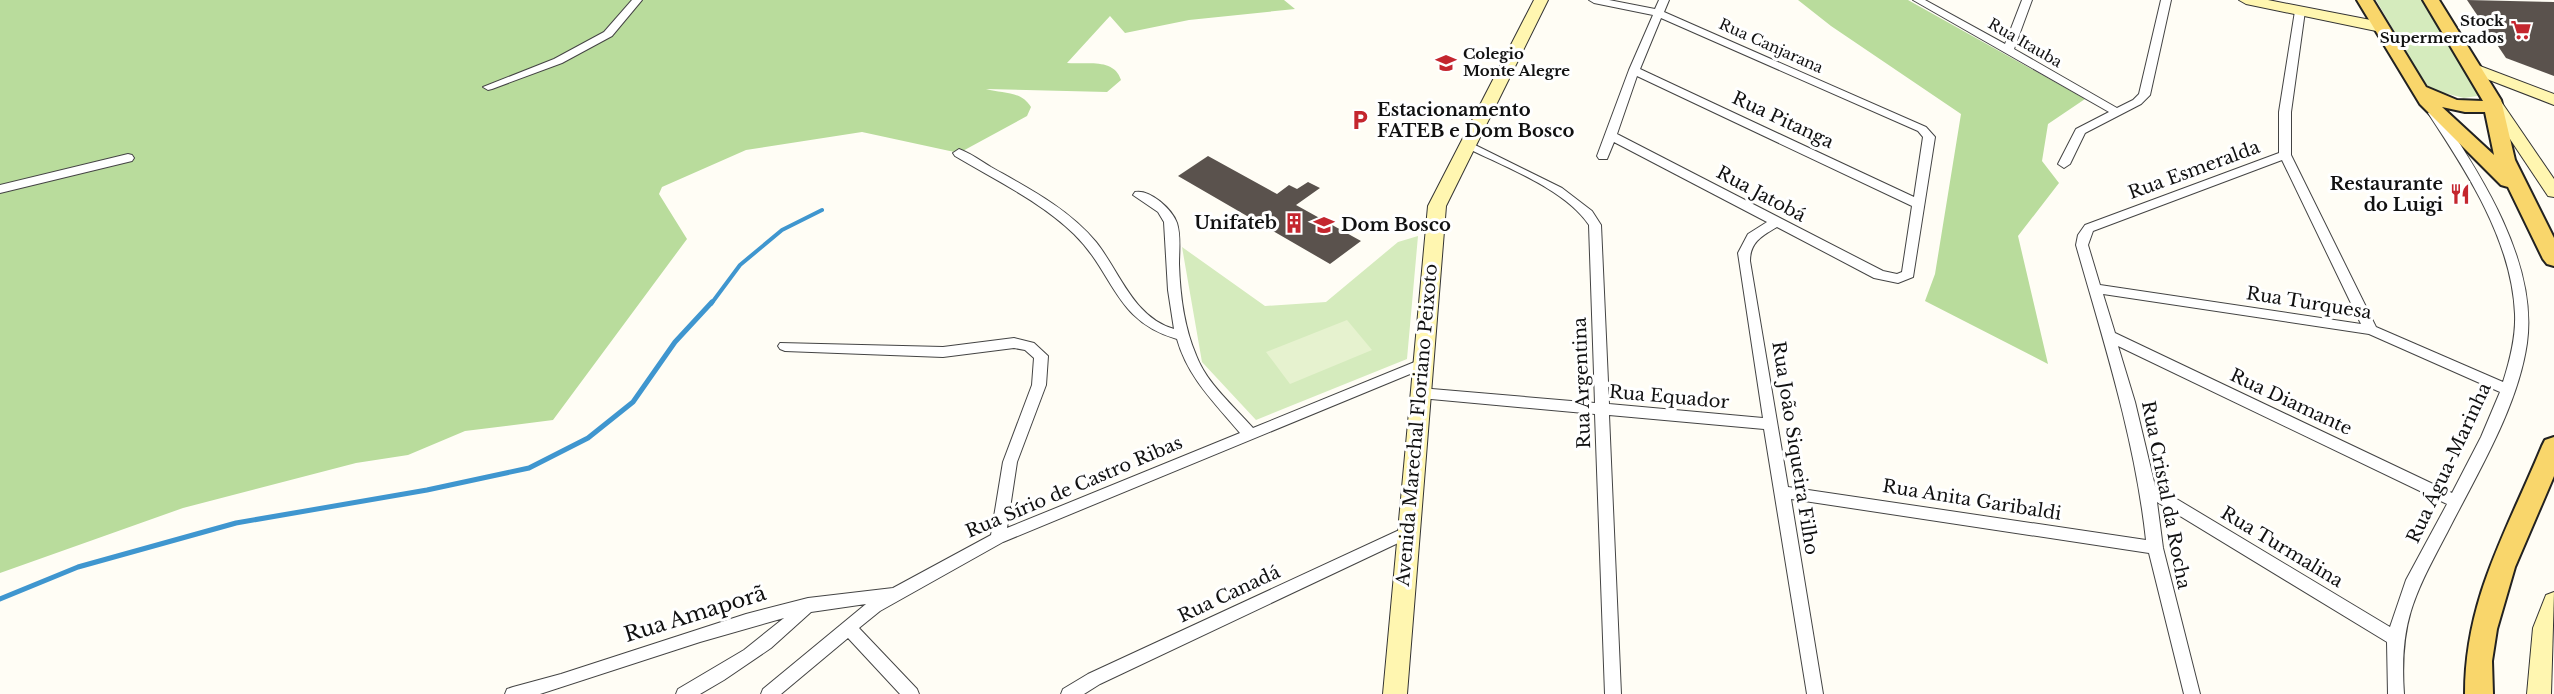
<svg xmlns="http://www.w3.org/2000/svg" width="2554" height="694" viewBox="0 0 2554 694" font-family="'Libre Baskerville',serif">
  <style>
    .green { fill: #d5ebbd }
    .forest { fill: #b9dc9c }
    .pitch { fill: #e6f2cf }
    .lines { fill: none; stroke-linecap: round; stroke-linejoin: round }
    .stream-far1 { stroke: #3f96cf; stroke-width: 4 }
    .stream { stroke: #3f96cf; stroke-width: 5 }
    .building { fill: #5a524d }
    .street-casing { stroke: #444; stroke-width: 2 }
    .secondary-casing { stroke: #333; stroke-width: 2 }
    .primary-casing { stroke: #222; stroke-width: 4 }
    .street { fill: #fff; fill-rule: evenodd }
    .secondary { fill: #fff6b0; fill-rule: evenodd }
    .primary { fill: #f9d66b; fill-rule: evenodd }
    .labels { text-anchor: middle; stroke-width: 6; stroke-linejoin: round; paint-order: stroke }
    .far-poi-label { font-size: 15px; font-weight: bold; fill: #111; stroke: #fff; text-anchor: end }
    .far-street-label { font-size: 15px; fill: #111; stroke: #fff }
    .poi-label { font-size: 18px; font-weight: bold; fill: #111; stroke: #fff; text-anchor: start }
    .street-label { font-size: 18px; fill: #111; stroke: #fff }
    .near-street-label { font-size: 21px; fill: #111; stroke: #fff }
  </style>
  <rect width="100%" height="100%" fill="#fffdf5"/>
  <g class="green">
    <path d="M2376 0H2425L2484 95 2464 98 2428 89Z"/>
    <path d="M1418 236 1407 359 1256 420 1202 362 1182 247 1265 306 1326 302 1398 242Z"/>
  </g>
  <g class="forest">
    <path d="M0 0H1284L1295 9 1189 20 1125 33 1110 16 1067 63C1085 65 1114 57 1121 80L1107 92 986 89C1002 94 1021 90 1031 107L1027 116 959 153 862 132 746 150 662 187 659 194 687 239 553 420 465 431 408 455 356 463 183 508 0 573Z"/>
    <path d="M1798 0H1908L2085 99 2048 124 2042 161 2059 183 2018 236 2048 364 1925 301 1935 274 1961 114 1831 26Z"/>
  </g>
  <path class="pitch" d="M1347 320 1372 350 1290 384 1266 352Z"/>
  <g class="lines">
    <path class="stream-far1" d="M711 304 740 265 782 230 822 210"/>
    <path class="stream" d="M0 599 78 567 236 523 427 490 529 468 588 438 633 402 675 342 712 302"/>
  </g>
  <g class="building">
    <path d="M2467 0 2554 2V76L2506 58Z"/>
    <path d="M1208 156 1277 194 1289 185 1297 189 1308 182 1320 188 1296 205 1361 241 1330 264 1178 176Z"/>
  </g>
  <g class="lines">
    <g class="street-casing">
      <g id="street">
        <path d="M632 0H642L612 36 562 63 492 89 488 90 483 87 554 59 604 32Z"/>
        <path d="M1589 0H1609L1655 9 1659 0H1669L1664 12 1926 127 1935 137 1913 277 1898 283 1874 278 1777 227C1762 236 1750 242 1750 261L1788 487 2146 540C2135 439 2104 343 2076 245L2078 235 2085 225 2279 153V112L2295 11 2296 9H2304L2305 11 2291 112V155L2376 327 2503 382C2510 360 2516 337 2515 314 2512 241 2467 172 2428 113L2434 110 2438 111C2481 174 2538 263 2527 343 2518 407 2477 474 2448 531 2415 594 2399 620 2404 694H2388L2387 642 2157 502 2163 548 2200 694H2184L2149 553 1791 499 1823 694H1807L1764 429 1609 415 1621 694H1605L1595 414 1420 398 1415 397 1413 393 1415 389 1420 388 1595 403 1589 225C1564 188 1502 166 1463 146L1461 144 1463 142 1467 141 1562 188 1592 211 1601 225 1609 404 1763 418 1738 253 1748 234 1767 222 1614 142 1607 159H1599L1597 156 1629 70 1653 15 1594 3ZM1661 18 1918 131 1923 137 1914 197 1640 69ZM1637 76 1912 206 1902 272 1897 274 1883 271 1617 134ZM2282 160 2361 324 2100 285 2088 245 2093 231ZM2103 294 2369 334 2500 392 2481 437 2452 493 2115 333ZM2118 346 2447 504 2406 580 2390 627 2155 486 2135 402Z"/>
        <path d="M1913 0H1925L2005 44 2022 0H2032L2014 49 2117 108 2133 100 2139 94 2161 0H2171L2150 95 2141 104 2085 133 2070 164 2064 168 2058 164 2076 129 2109 112Z"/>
        <path d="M959 149C970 153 981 161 991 167 1028 188 1069 209 1096 242 1120 272 1133 317 1174 329L1168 290 1164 222 1158 212 1133 195 1135 192C1150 189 1172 209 1177 223 1181 236 1179 251 1179 264 1180 295 1184 327 1196 355 1207 384 1233 405 1253 428L1417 361 1422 359 1429 364 1427 367 1003 542 880 611 859 628 917 689 919 694H900L848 638 781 694H761L763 689 866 604 811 612 771 648 724 680 700 694H676L678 689 744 650 784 618 700 642 540 694H505L507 689 513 687 561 674 746 614 808 598 893 588 991 535 1003 462 1032 385 1034 358 1025 350 1014 348 943 357 785 351 780 349 778 346 780 343 943 347 1014 338 1034 343 1048 356 1046 385 1017 462 1007 528 1240 433C1215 403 1188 378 1177 339 1114 321 1115 274 1074 234 1040 201 995 180 955 156L953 153Z"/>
        <path d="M128 154 132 155 134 158 132 161 0 193V185Z"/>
        <path d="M1408 526 1413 528 1416 532 1413 536 1100 684 1084 694H1061L1063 689 1088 674Z"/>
      </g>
    </g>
    <g class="secondary-casing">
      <g id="secondary">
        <path d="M1534 0H1548L1446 206 1407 694H1383L1428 206Z"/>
        <path d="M2239 0H2268L2381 22 2389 27 2381 32 2246 4Z"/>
        <path d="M2472 63 2554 94V105L2466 71 2464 68 2466 65Z"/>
        <path d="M2492 95 2498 97 2554 179V197L2548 196 2484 100Z"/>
        <path d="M2554 592 2551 694H2527L2533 628 2546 595Z"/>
      </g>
    </g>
    <g class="primary-casing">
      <g id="primary">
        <path d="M2357 0H2373L2426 87 2457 100 2483 101 2423 0H2439L2501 100 2515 160 2554 238V266L2547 264 2543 259 2508 187 2501 185 2420 104ZM2442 107 2465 112H2485L2494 155Z"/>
        <path d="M2554 437V476L2515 567 2497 629 2492 661 2493 694H2465C2465 599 2507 531 2542 446L2545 440Z"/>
      </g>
    </g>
    <use href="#street" class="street"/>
    <use href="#secondary" class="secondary"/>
    <use href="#primary" class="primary"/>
  </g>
  <defs>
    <g id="supermarket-bare" transform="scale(1.62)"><path d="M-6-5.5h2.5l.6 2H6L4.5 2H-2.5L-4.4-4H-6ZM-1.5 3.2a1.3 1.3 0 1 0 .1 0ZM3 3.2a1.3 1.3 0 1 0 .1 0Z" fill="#c4262e" stroke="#fff" stroke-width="2.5" paint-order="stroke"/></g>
    <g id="school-bare" transform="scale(1.62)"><path d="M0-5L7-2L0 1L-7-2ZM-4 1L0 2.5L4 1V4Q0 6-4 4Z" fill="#c4262e" stroke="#fff" stroke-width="2.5" paint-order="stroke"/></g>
    <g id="parking-bare" transform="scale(1.62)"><path d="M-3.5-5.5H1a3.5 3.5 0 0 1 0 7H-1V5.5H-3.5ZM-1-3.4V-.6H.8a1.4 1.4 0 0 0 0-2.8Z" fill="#c4262e" stroke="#fff" stroke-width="2.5" paint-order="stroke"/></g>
    <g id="restaurant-bare" transform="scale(1.62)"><path d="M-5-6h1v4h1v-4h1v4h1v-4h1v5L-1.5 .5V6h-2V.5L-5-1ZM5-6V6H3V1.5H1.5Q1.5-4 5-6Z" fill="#c4262e" stroke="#fff" stroke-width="2.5" paint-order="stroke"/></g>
    <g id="building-bare" transform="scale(1.62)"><path d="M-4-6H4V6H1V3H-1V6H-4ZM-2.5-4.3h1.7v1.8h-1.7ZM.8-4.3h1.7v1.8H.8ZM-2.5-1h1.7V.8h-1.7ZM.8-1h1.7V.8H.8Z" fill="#c4262e" stroke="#fff" stroke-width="2.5" paint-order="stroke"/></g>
  </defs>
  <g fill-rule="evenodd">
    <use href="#supermarket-bare" x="2521" y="30"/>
    <use href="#school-bare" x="1446" y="63"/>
    <use href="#parking-bare" x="1360" y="120"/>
    <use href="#restaurant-bare" x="2460" y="194"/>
    <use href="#building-bare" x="1294" y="223"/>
    <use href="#school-bare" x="1324" y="225"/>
  </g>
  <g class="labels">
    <g class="far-poi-label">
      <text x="2504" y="26">Stock<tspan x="2504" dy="17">Supermercados</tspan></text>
      <text x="1463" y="59" text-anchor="start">Colegio<tspan x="1463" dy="17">Monte Alegre</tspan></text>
    </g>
    <g class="far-street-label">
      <text transform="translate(2025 43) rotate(30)" y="5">Rua Itauba</text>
      <text transform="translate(1771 46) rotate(24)" y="5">Rua Canjarana</text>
    </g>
    <g class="poi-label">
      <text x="1377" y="116">Estacionamento<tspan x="1377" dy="21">FATEB e Dom Bosco</tspan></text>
      <text x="2443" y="190" text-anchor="end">Restaurante<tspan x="2443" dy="21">do Luigi</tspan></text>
      <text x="1277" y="229" text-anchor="end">Unifateb</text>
      <text x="1341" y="231">Dom Bosco</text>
    </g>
    <g class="street-label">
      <text transform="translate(1783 120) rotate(25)" y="6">Rua Pitanga</text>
      <text transform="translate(2194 170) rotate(-20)" y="6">Rua Esmeralda</text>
      <text transform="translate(1761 194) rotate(28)" y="6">Rua Jatobá</text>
      <text transform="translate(2309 303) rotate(9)" y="6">Rua Turquesa</text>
      <text transform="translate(1582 383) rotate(-92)" y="6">Rua Argentina</text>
      <text transform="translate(1669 397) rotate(5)" y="6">Rua Equador</text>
      <text transform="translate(2291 402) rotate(25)" y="6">Rua Diamante</text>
      <text transform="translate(1417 425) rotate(-85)" y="6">Avenida Marechal Floriano Peixoto</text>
      <text transform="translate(1795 448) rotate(81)" y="6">Rua João Siqueira Filho</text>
      <text transform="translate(2449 463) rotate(-65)" y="6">Rua Água-Marinha</text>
      <text transform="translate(1074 487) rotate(-23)" y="6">Rua Sírio de Castro Ribas</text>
      <text transform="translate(2166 495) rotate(79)" y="6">Rua Cristal da Rocha</text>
      <text transform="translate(1972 500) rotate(9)" y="6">Rua Anita Garibaldi</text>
      <text transform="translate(2282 547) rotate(31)" y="6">Rua Turmalina</text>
      <text transform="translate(1229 594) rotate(-25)" y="6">Rua Canadá</text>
    </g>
    <g class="near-street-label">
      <text transform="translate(695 614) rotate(-17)" y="7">Rua Amaporã</text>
    </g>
  </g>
</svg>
